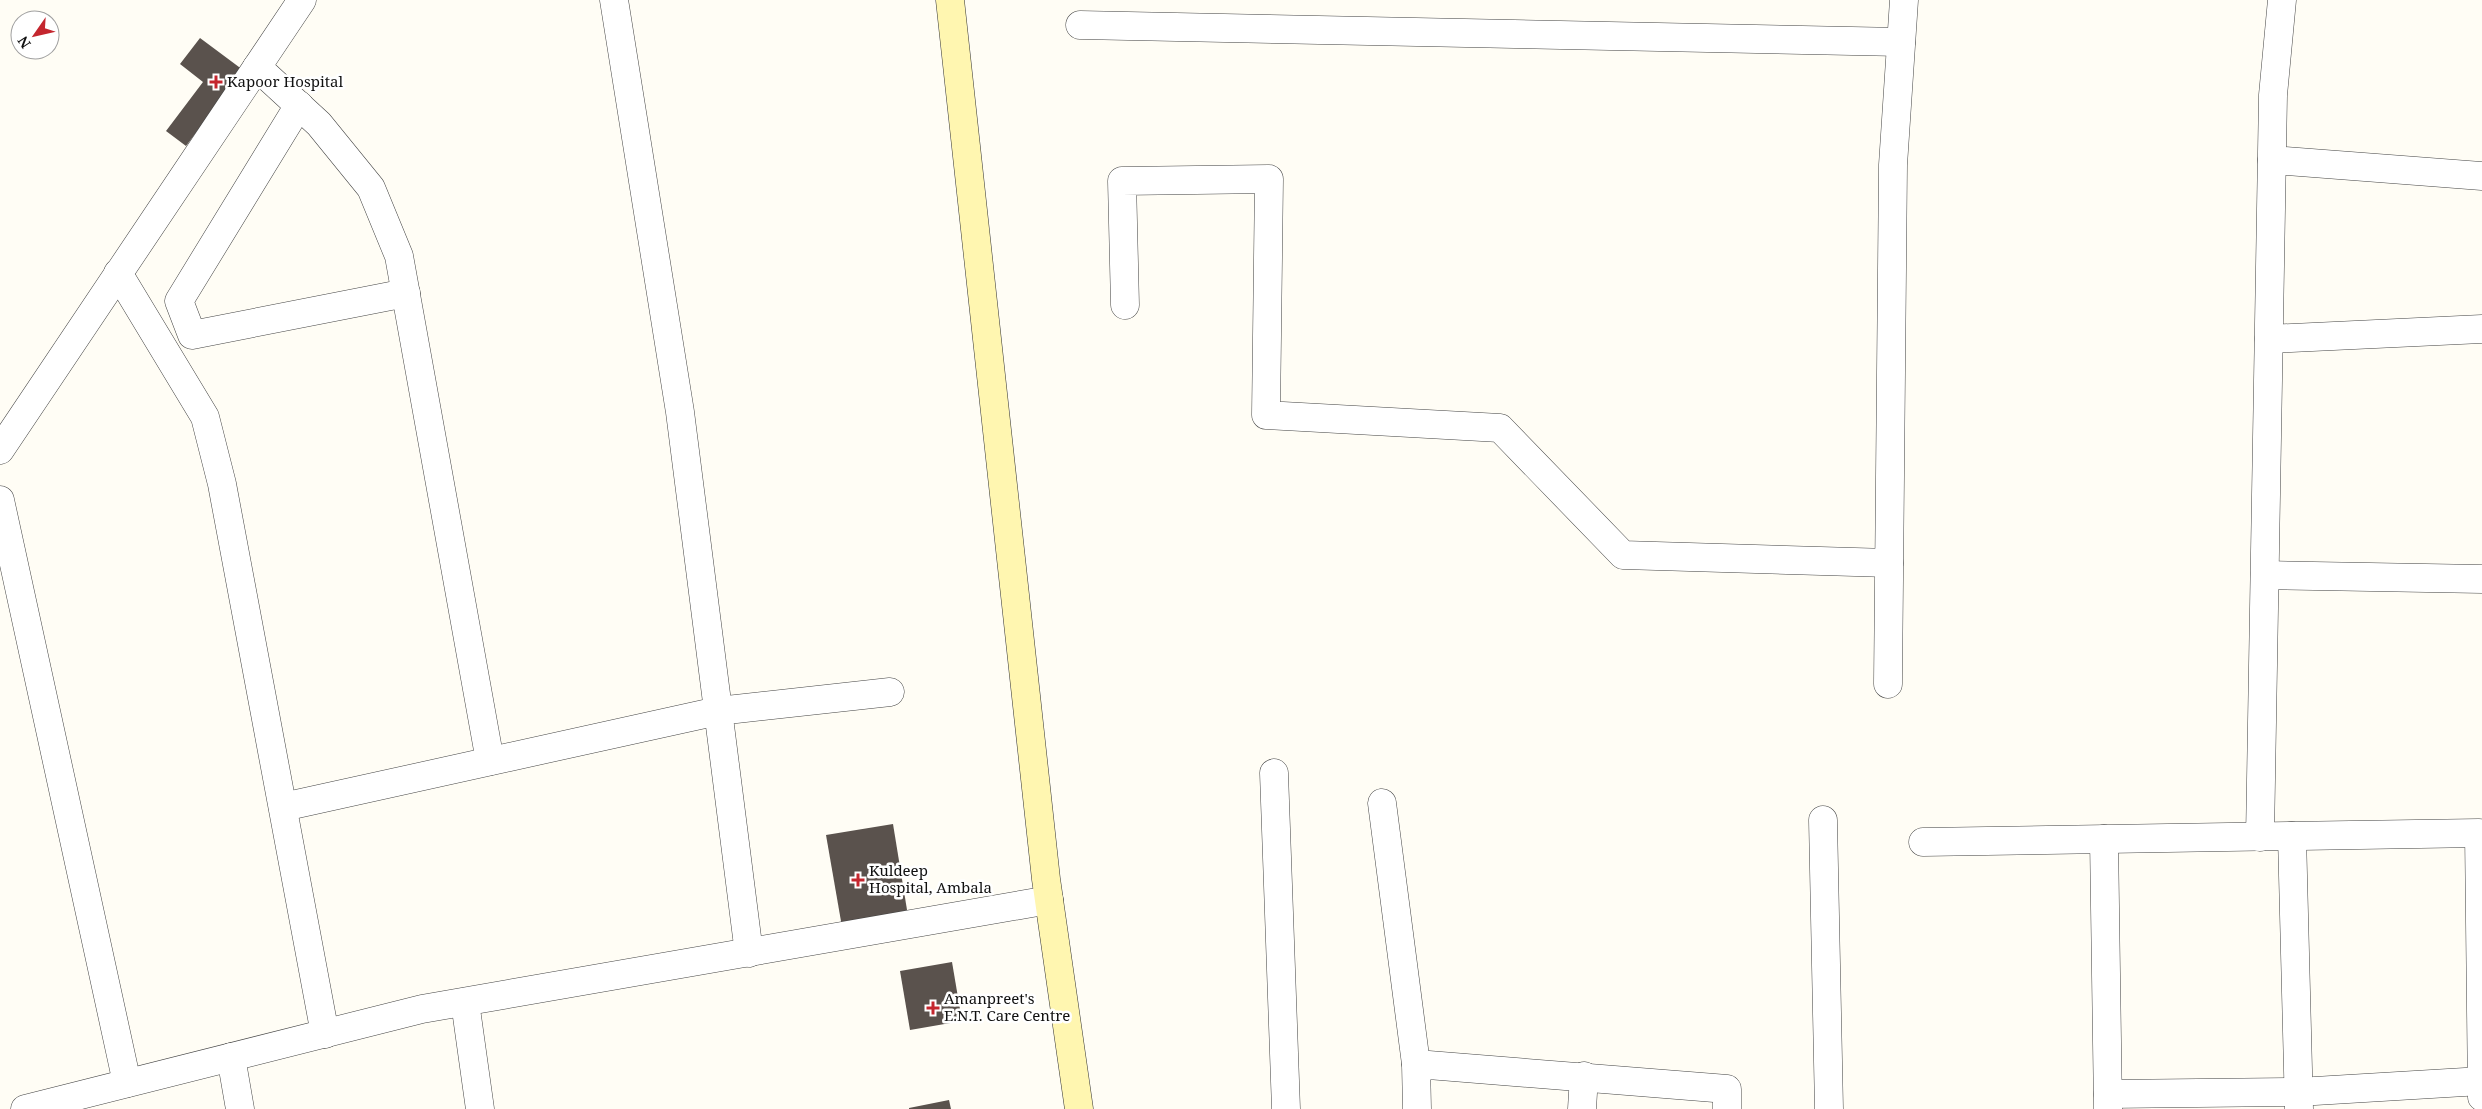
<svg xmlns="http://www.w3.org/2000/svg" width="2482" height="1109" viewBox="0 0 2482 1109" font-family="'Noto Serif',serif">
  <style>
    .building { fill: #5a524d }
    .lines { fill: none; stroke-linecap: round; stroke-linejoin: round }
    .street-casing { stroke: #444; stroke-width: 29 }
    .secondary-casing { stroke: #333; stroke-width: 29 }
    .street { stroke: #fff; stroke-width: 28 }
    .secondary { stroke: #fff6b0; stroke-width: 28 }
    .poi-dot { fill: #c4262e; stroke: #fff; stroke-width: 2 }
    .labels { text-anchor: middle; stroke-width: 5; stroke-linejoin: round; paint-order: stroke }
    .poi-label { font-size: 15px; fill: #111; stroke: #fff; text-anchor: start }
  </style>
  <rect width="100%" height="100%" fill="#fffdf5"/>
  <g class="building">
    <path d="M200 38 243 70 186 146 166 131 203 82 180 64Z"/>
    <path d="M893 824 908 916 842 927 826 835Z"/>
    <path d="M952 962 962 1021 910 1030 900 971Z"/>
    <path d="M949 1100 951 1109H909V1108Z"/>
  </g>
  <g class="lines">
    <g class="street-casing">
      <g id="street">
        <path d="M614 0 680 412 749 953"/>
        <path d="M1080 25 1901 42"/>
        <path d="M257 67 319 124 371 188 399 256 490 761"/>
        <path d="M299 105 179 301 192 335 406 293"/>
        <path d="M2272 160 2482 176"/>
        <path d="M118 273 205 417 222 484 325 1034"/>
        <path d="M1125 305 1122 181 1269 179 1266 415 1500 428 1623 555 1889 563"/>
        <path d="M2269 339 2482 329"/>
        <path d="M0 450 302 0"/>
        <path d="M0 500 127 1083"/>
        <path d="M2265 575 2482 579"/>
        <path d="M1888 684 1893 165 1904 0"/>
        <path d="M1274 773 1286 1109"/>
        <path d="M1382 803 1416 1064"/>
        <path d="M283 807 718 711 890 692"/>
        <path d="M1823 820 1829 1109"/>
        <path d="M2292 836 2299 1109"/>
        <path d="M2260 837 2273 95 2282 0"/>
        <path d="M2104 839 2108 1109"/>
        <path d="M1923 842 2479 833 2482 1097"/>
        <path d="M465 1002 480 1109"/>
        <path d="M231 1057 240 1109"/>
        <path d="M2108 1094 2298 1092 2482 1081"/>
        <path d="M25 1109 422 1009 1049 900"/>
        <path d="M1417 1109 1416 1064 1727 1089V1109"/>
        <path d="M1582 1109 1584 1076"/>
      </g>
    </g>
    <g class="secondary-casing">
      <path id="secondary" d="M950 0 1046 879 1079 1109"/>
    </g>
    <use href="#street" class="street"/>
    <use href="#secondary" class="secondary"/>
  </g>
  <g class="poi-dot">
    <path d="M213.5 74.5h5v5h5v5h-5v5h-5v-5h-5v-5h5z"/>
    <path d="M855.5 872.5h5v5h5v5h-5v5h-5v-5h-5v-5h5z"/>
    <path d="M930.5 1000.5h5v5h5v5h-5v5h-5v-5h-5v-5h5z"/>
  </g>
  <g class="labels">
    <g class="poi-label">
      <text x="227" y="87">Kapoor Hospital</text>
      <text x="869" y="876">Kuldeep<tspan x="869" dy="17">Hospital, Ambala</tspan></text>
      <text x="944" y="1004">Amanpreet's<tspan x="944" dy="17">E.N.T. Care Centre</tspan></text>
    </g>
  </g>
  <g transform="translate(35 35) rotate(236)"><circle r="24" fill="#ffffff" stroke="#a0a0a0"/>
  <path d="M0-4L9 19L0 12L-9 19Z" fill="#c4262e"/>
  <text y="-8" font-size="14" font-weight="bold" text-anchor="middle" fill="#111111">N</text>
  </g>
</svg>
